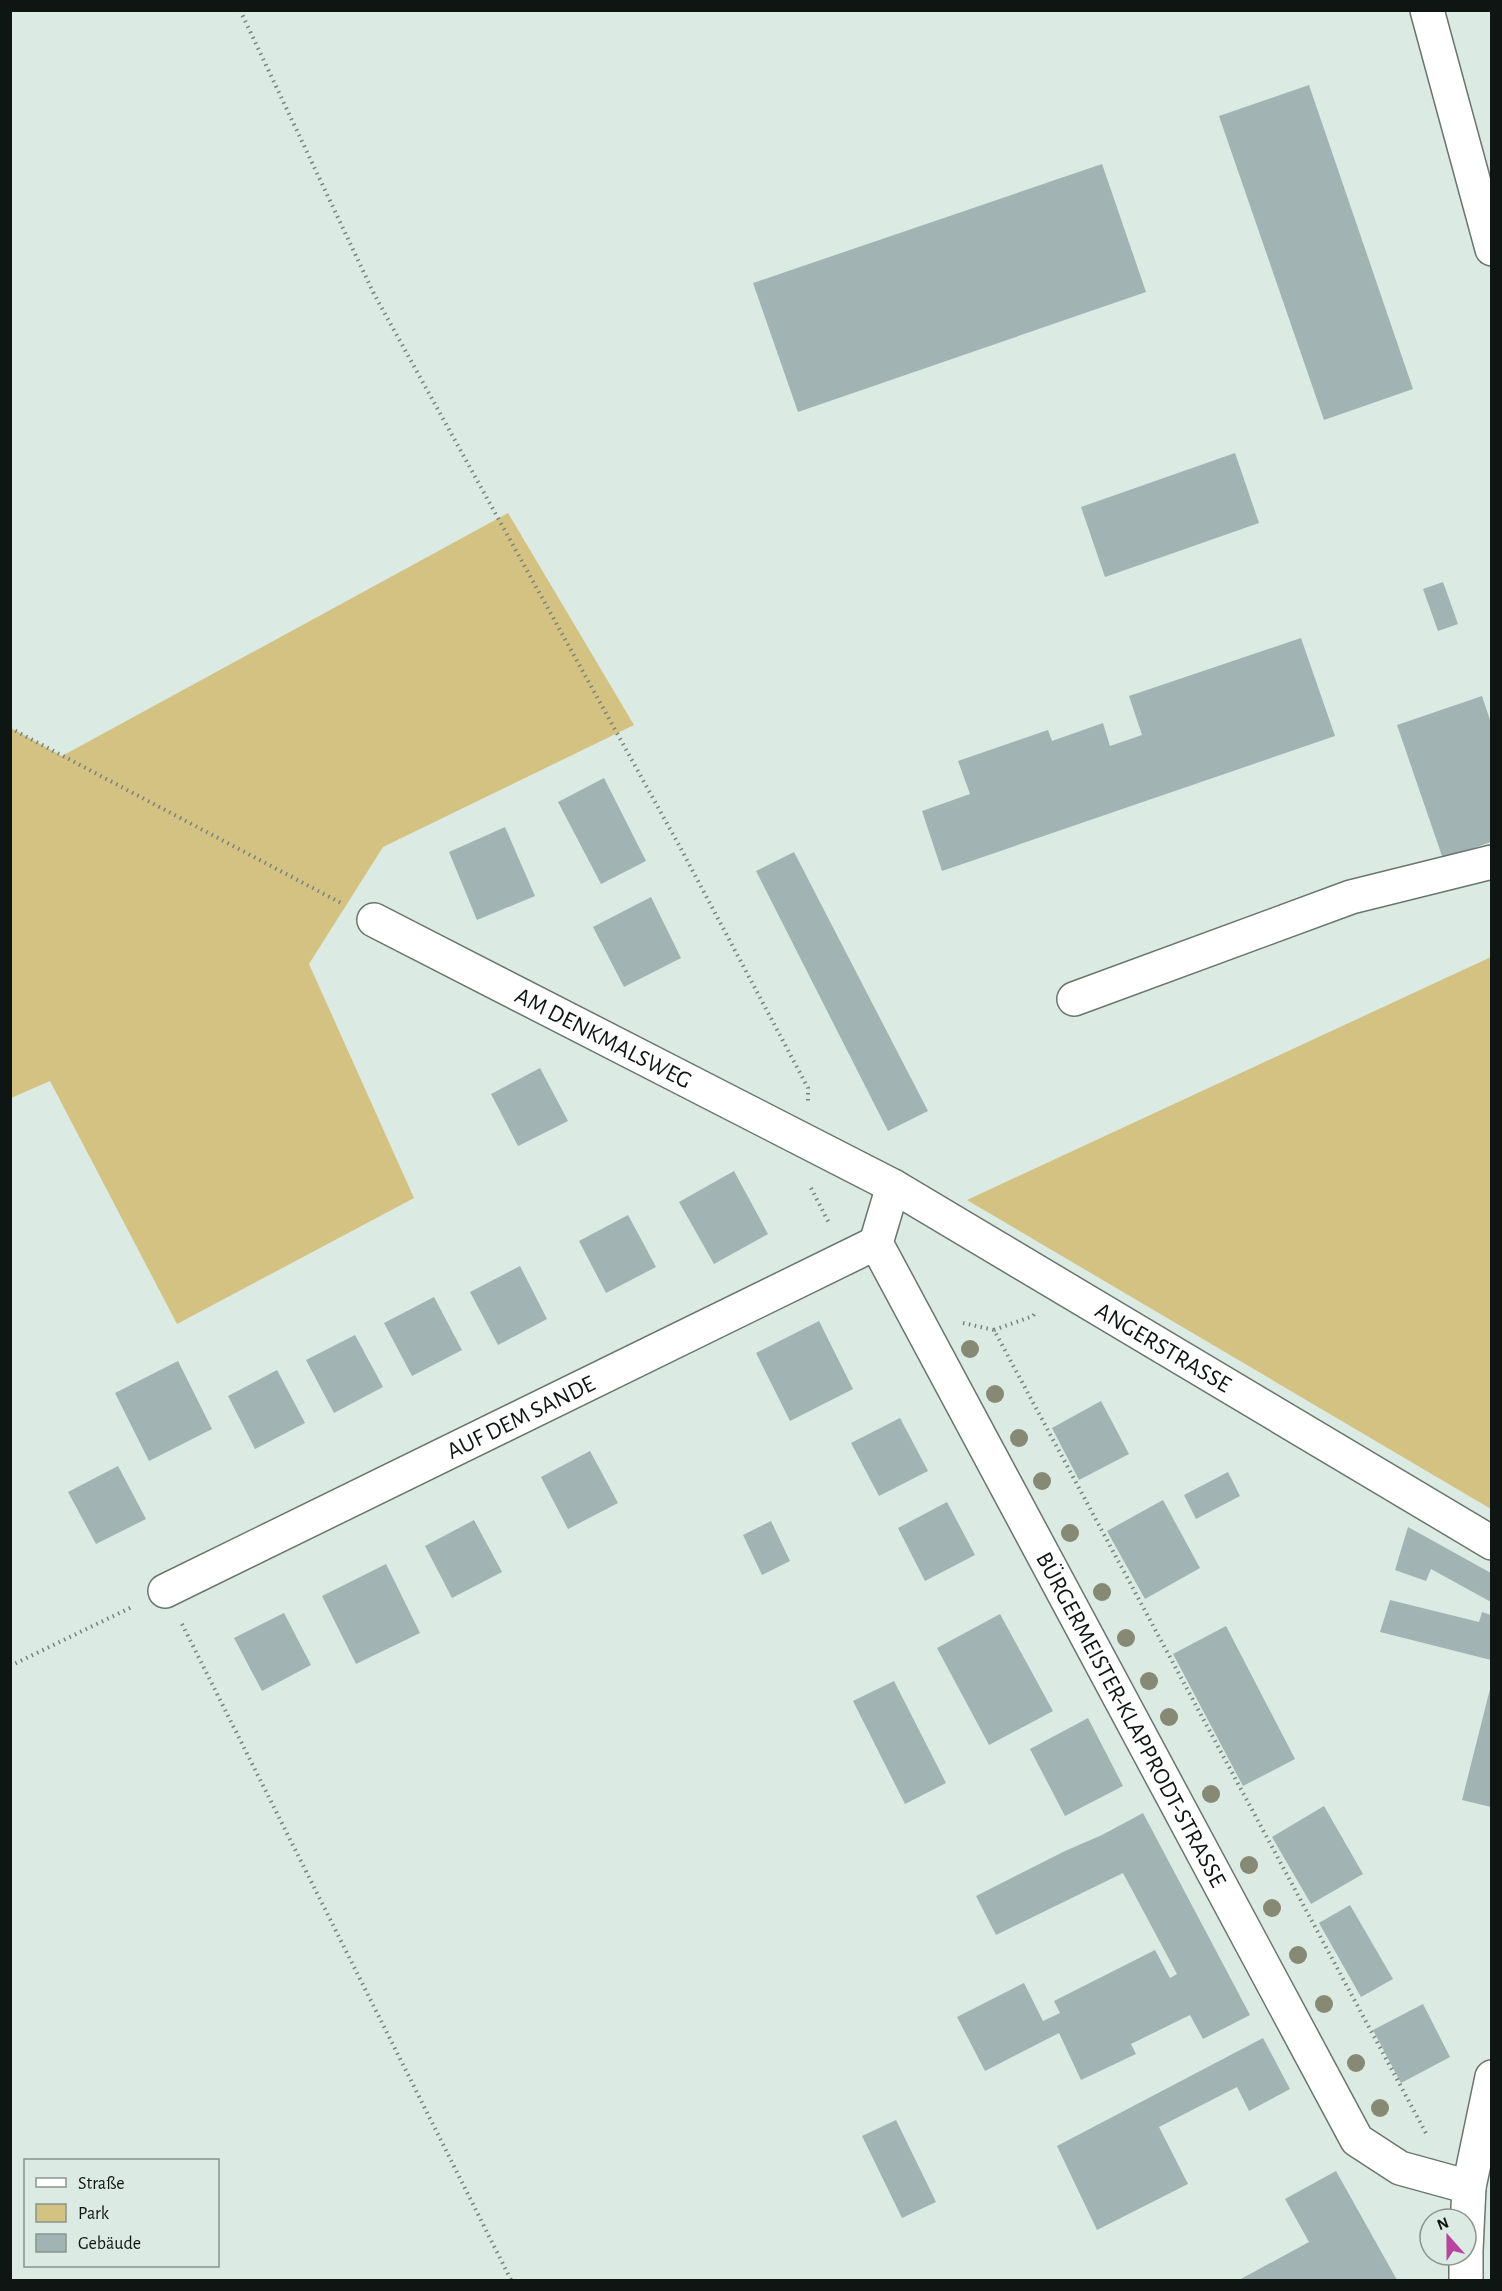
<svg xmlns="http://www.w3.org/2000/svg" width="1502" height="2291" viewBox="0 0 1502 2291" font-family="'Alegreya Sans',sans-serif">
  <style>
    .green { fill: #d4c282 }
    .building { fill: #a2b3b3 }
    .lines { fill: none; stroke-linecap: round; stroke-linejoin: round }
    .minor-casing { stroke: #69766f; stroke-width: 36 }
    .path { stroke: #78837e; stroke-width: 4; stroke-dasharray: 1.5 4.5; stroke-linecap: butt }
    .minor { stroke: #fff; stroke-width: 33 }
    .tree { fill: #868973 }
    .labels { text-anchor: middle; stroke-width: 4.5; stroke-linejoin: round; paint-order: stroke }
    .street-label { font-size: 24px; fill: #0f1512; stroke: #dbeae3 }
  </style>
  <rect width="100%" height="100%" fill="#dbeae3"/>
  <g class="green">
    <path d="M508 513 634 725 383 847 309 964 414 1198 177 1324 50 1081 11 1098V728L62 756Z"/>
    <path d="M1491 957V1509L967 1200Z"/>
  </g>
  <g class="building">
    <path d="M1309 85 1413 389 1324 420 1219 116Z"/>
    <path d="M1102 164 1146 292 798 412 753 283Z"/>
    <path d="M1235 453 1259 523 1105 577 1081 507Z"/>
    <path d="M1443 582 1458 624 1438 631 1423 589Z"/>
    <path d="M1301 638 1335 736 942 871 922 811 970 794 958 761 1048 730 1052 741 1103 723 1110 746 1142 735 1129 696Z"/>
    <path d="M1482 696 1491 723V842L1443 859 1397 725Z"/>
    <path d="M604 778 646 861 601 884 558 802Z"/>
    <path d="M505 827 535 896 477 920 449 852Z"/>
    <path d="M794 852 928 1111 888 1131 756 871Z"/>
    <path d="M651 897 681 958 624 987 593 927Z"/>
    <path d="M540 1068 568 1121 518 1146 491 1094Z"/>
    <path d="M734 1171 768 1234 714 1264 679 1202Z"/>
    <path d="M628 1215 656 1267 606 1293 579 1241Z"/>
    <path d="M520 1266 547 1319 498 1345 470 1292Z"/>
    <path d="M434 1297 462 1350 412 1376 384 1323Z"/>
    <path d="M819 1321 853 1389 790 1421 756 1353Z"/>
    <path d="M355 1335 383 1387 334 1413 306 1360Z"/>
    <path d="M178 1361 212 1429 149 1461 115 1393Z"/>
    <path d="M277 1370 305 1423 255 1449 228 1396Z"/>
    <path d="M1101 1401 1129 1454 1079 1480 1052 1428Z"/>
    <path d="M900 1418 928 1471 879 1496 851 1443Z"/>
    <path d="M590 1451 618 1503 568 1529 541 1477Z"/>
    <path d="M118 1466 146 1519 96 1544 68 1492Z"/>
    <path d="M1228 1472 1240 1496 1196 1519 1184 1495Z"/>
    <path d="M1163 1500 1200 1568 1145 1599 1107 1531Z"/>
    <path d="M947 1502 975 1555 925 1581 898 1528Z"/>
    <path d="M474 1520 502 1572 452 1598 425 1546Z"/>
    <path d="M771 1521 790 1561 762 1575 743 1535Z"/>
    <path d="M1408 1527 1491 1573V1602L1431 1569 1426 1581 1395 1570Z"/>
    <path d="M386 1564 420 1633 356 1664 322 1596Z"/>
    <path d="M1390 1600 1479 1622 1482 1612 1491 1615V1660L1380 1632Z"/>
    <path d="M284 1613 311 1665 262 1691 234 1638Z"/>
    <path d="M1000 1614 1053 1711 989 1745 937 1648Z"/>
    <path d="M1226 1626 1295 1759 1243 1786 1173 1654Z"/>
    <path d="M894 1681 946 1783 905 1804 853 1701Z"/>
    <path d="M1491 1685V1807L1462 1800Z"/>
    <path d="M1088 1718 1123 1786 1065 1816 1030 1749Z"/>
    <path d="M1324 1806 1363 1874 1311 1904 1272 1837Z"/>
    <path d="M1143 1813 1250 2015 1203 2039 1190 2015 1131 2044 1136 2054 1081 2080 1059 2033 985 2071 957 2017 1024 1983 1043 2021 1060 2013 1054 2001 1155 1950 1170 1978 1177 1974 1123 1873 996 1935 976 1896 1065 1851 1102 1835Z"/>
    <path d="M1350 1905 1393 1979 1361 1997 1319 1923Z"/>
    <path d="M1423 2004 1450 2057 1401 2083 1373 2030Z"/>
    <path d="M1263 2038 1290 2089 1249 2111 1237 2087 1159 2127 1188 2184 1097 2230 1057 2146Z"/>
    <path d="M896 2120 936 2202 902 2218 862 2136Z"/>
    <path d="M1336 2171 1397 2280H1239L1309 2242 1285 2199Z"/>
  </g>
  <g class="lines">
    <g class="minor-casing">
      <g id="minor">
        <path d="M1427 10 1492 249"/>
        <path id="s1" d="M374 920 893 1186 1492 1543"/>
        <path d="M1074 999 1351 897 1492 862"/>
        <path id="s2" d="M893 1186 876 1243 1357 2140 1400 2168 1469 2187"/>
        <path id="s3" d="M165 1591 876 1243"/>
        <path d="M1466 2250 1469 2187 1492 2077"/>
        <path d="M1466 2255V2280"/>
      </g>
    </g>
    <g class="path">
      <path d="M240 10 374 294 680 847 808 1088V1102"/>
      <path d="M10 728 341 903"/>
      <path d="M811 1188 829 1223"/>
      <path d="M963 1323 994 1330 1427 2135"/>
      <path d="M994 1330 1033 1316 1035 1313"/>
      <path d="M182 1624 511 2280"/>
      <path d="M10 1666 132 1607"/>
    </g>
    <use href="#minor" class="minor"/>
  </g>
  <g class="tree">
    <circle cx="970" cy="1349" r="9"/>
    <circle cx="995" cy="1394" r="9"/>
    <circle cx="1019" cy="1438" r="9"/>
    <circle cx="1042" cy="1481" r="9"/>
    <circle cx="1070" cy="1533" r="9"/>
    <circle cx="1102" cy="1592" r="9"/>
    <circle cx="1126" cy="1638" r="9"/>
    <circle cx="1149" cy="1681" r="9"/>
    <circle cx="1169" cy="1717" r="9"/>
    <circle cx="1211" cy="1794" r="9"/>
    <circle cx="1249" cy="1865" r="9"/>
    <circle cx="1272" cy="1908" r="9"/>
    <circle cx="1298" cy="1955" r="9"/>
    <circle cx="1324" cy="2004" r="9"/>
    <circle cx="1356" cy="2063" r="9"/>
    <circle cx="1380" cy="2108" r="9"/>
  </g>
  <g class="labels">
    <g class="street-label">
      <text dy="8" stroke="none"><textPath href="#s1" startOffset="258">AM DENKMALSWEG</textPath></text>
      <text dy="8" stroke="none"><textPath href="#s1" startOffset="898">ANGERSTRASSE</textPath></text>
      <text dy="8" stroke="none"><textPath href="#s3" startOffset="396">AUF DEM SANDE</textPath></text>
      <text dy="8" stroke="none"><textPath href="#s2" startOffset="600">BÜRGERMEISTER-KLAPPRODT-STRASSE</textPath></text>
    </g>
  </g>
  <rect width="1502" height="2291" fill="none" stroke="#0f1512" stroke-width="24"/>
  <rect x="24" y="2159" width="195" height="108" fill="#dbeae3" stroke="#89958f" stroke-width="1.5"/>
  <rect x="36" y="2178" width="30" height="9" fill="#ffffff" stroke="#89958f" stroke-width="1.5"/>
  <text x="78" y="2189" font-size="18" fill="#0f1512">Straße</text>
  <rect x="36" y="2204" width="30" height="18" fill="#d4c282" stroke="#89958f" stroke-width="1.5"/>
  <text x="78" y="2219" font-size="18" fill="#0f1512">Park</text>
  <rect x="36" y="2234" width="30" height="18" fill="#a2b3b3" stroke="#89958f" stroke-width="1.5"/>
  <text x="78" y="2249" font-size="18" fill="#0f1512">Gebäude</text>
  <g transform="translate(1448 2237) rotate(339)"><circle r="28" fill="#dbeae3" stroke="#89958f" stroke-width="1.5"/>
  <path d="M0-4.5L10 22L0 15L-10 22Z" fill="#b7449d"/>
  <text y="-9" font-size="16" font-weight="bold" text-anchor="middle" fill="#0f1512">N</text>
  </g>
</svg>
